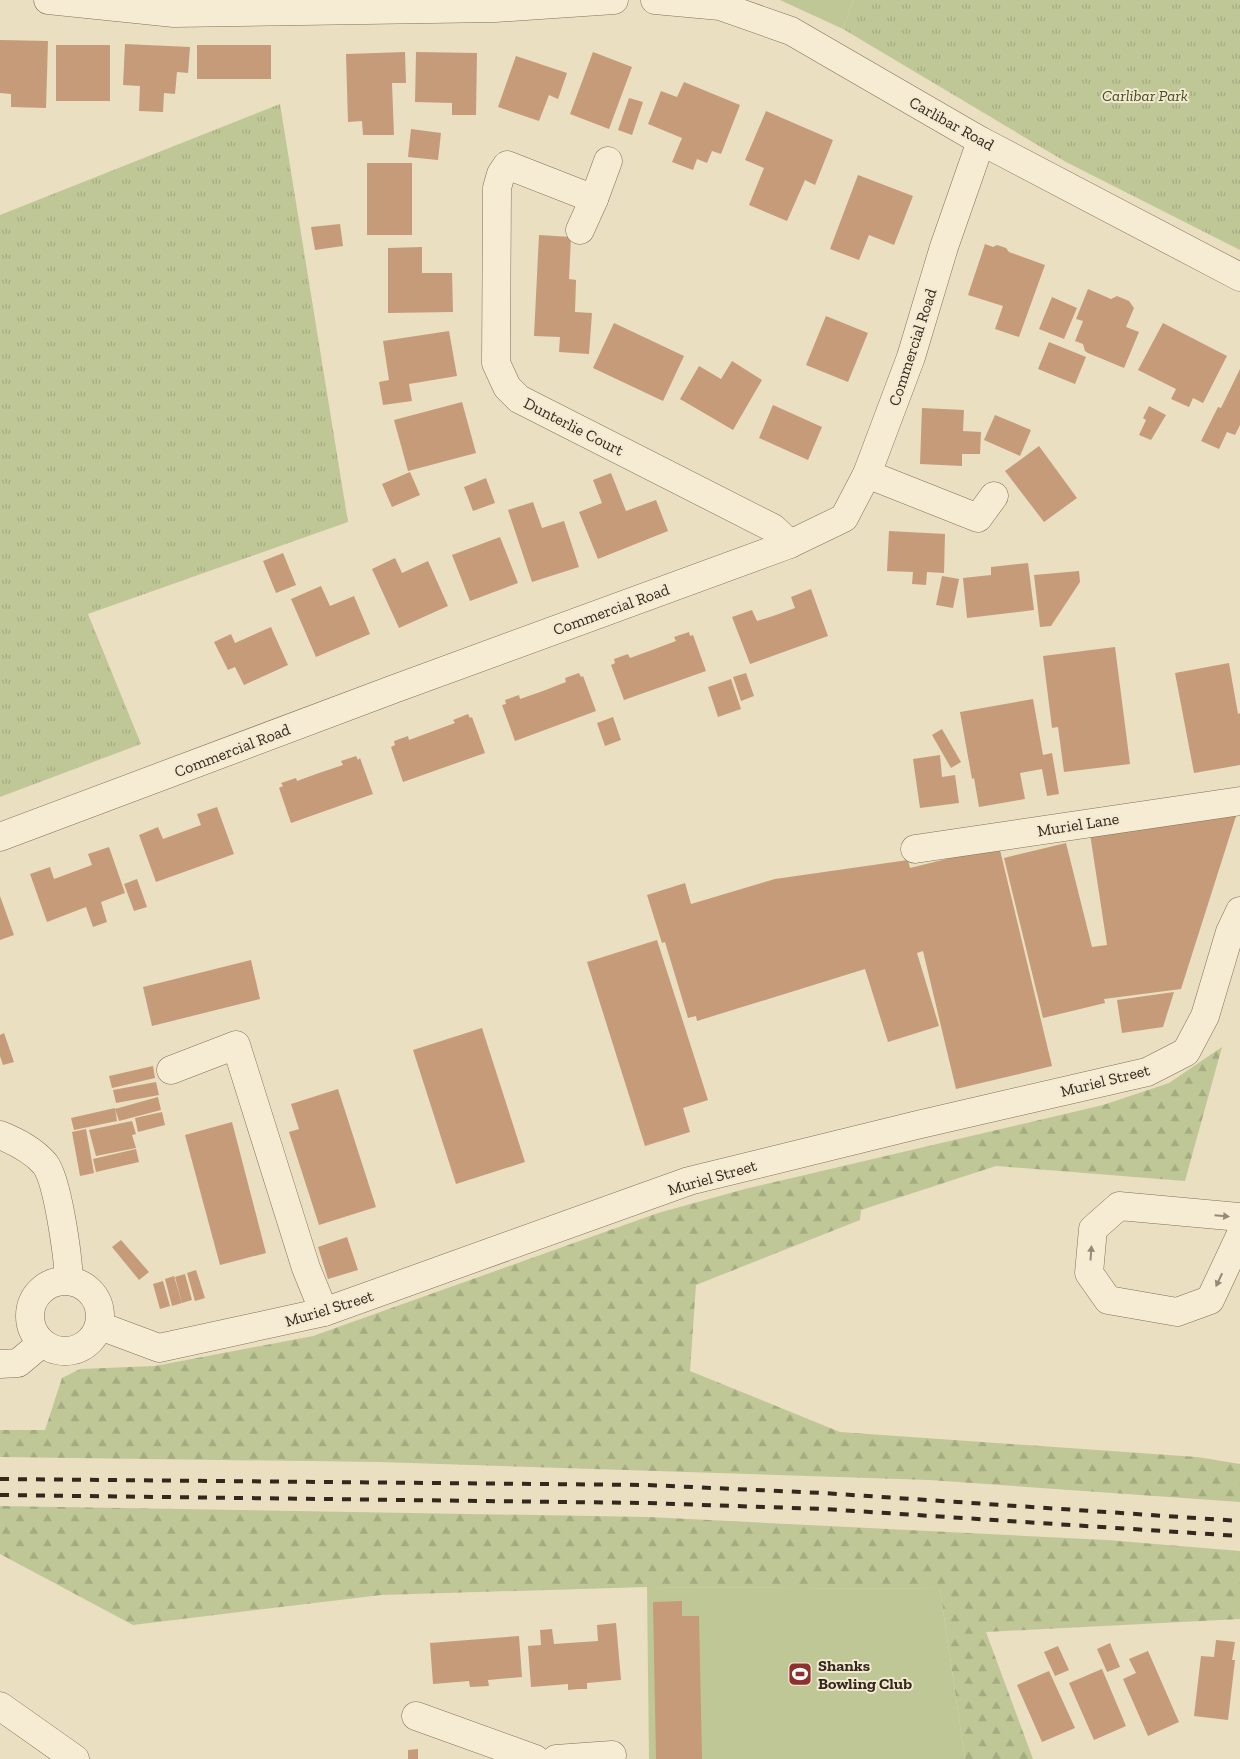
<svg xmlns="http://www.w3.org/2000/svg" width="1240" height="1759" viewBox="0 0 1240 1759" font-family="'Zilla Slab',serif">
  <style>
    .grass { fill: #c0c796 }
    .forest { fill: url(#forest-firs) }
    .park { fill: url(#park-tufts) }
    .building { fill: #c69b79 }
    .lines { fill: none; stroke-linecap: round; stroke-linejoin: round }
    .minor-casing { stroke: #82705a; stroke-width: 29 }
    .minor { stroke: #f6ecd3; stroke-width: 28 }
    .rail { stroke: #33281d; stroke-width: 4; stroke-dasharray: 9 9; stroke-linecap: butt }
    .oneway { fill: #948a78 }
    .labels { text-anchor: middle; stroke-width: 4; stroke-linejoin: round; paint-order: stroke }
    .park-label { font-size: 16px; font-style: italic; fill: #434e25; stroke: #f2e9d0 }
    .street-label { font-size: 16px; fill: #33281d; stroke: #f2e9d0 }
    .poi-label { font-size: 16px; font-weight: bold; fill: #33281d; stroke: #f2e9d0; text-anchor: start }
  </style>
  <defs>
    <pattern id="forest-firs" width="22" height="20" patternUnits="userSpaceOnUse" patternTransform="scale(1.25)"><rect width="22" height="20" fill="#c0c796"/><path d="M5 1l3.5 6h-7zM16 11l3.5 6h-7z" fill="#a5ab81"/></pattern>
    <pattern id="park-tufts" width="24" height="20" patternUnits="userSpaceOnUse" patternTransform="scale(1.25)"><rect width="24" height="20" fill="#c0c796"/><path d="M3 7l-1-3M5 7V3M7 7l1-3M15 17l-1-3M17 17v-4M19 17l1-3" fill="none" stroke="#a5ab81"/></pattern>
  </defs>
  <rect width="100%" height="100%" fill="#eadfc1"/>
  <g class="grass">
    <path d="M780 0H853L843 29Z"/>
    <path d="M647 1587 940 1589 965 1759H649Z"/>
  </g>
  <g class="forest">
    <path d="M1222 1047 1185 1181 996 1166 861 1210 860 1220 696 1285 690 1371 840 1432 1197 1457 1240 1464V1502L929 1480 379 1462 0 1457V1430H45L62 1378 80 1369 155 1366 313 1336 658 1213 745 1189 1103 1105 1169 1083Z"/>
    <path d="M0 1506 649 1517 1107 1540 1240 1551V1619L986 1632 1033 1759H965L940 1589 647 1587 381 1595 133 1625 0 1554Z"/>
  </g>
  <g class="park">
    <path d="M853 0H1240V250L1066 162 843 29Z"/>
    <path d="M280 104 348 522 88 614 141 744 0 797V215Z"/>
  </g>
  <g class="building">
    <path d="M0 40 48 41 46 108 11 107V94L0 93Z"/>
    <path d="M125 44 190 47 188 73 177 72 175 94 164 93 163 112 139 111 140 86 123 85Z"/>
    <rect x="56" y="45" width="54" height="56"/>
    <rect x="197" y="45" width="74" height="34"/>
    <path d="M405 52 406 83H392L394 135H363L362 121 348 122 346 54Z"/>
    <path d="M416 52 477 53 476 115H452V103L415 102Z"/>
    <path d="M593 52 632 67 609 129 570 114Z"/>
    <path d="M516 56 567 73 558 99 549 95 539 121 498 107Z"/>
    <path d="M684 82 740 105 721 154 712 151 707 163 697 159 693 170 672 162 682 138 648 124 661 91 677 97Z"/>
    <path d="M629 98 643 102 632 135 618 130Z"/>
    <path d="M766 111 833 140 815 185 805 180 787 221 749 205 764 168 745 160Z"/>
    <path d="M411 129 441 133 438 160 408 157Z"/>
    <rect x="367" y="163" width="45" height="72"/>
    <path d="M858 175 913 196 894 245 869 235 859 260 830 249Z"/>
    <path d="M340 224 343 246 315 250 311 227Z"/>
    <path d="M539 235 571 237 569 279 576 280 575 312 592 313 589 354 559 352 560 337 534 336Z"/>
    <path d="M985 244 993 247 997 245 1006 248 1009 252 1045 265 1019 337 995 329 1003 306 968 295Z"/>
    <path d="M422 247V273H452L453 312 388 313V248Z"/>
    <path d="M1088 289 1111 299 1117 296 1129 301 1134 308 1126 327 1139 332 1124 368 1088 353 1085 351 1083 344 1075 341 1083 321 1076 319Z"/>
    <path d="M1052 297 1077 308 1064 339 1039 329Z"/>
    <path d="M826 316 868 333 848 382 806 365Z"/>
    <path d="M614 323 684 356 663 401 593 368Z"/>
    <path d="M1163 323 1227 356 1203 403 1193 398 1189 407 1171 399 1176 389 1138 370Z"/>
    <path d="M449 331 457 376 409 384 412 401 383 405 379 382 389 380 383 341Z"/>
    <path d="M1049 342 1086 357 1075 384 1038 369Z"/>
    <path d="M732 361 762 380 733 430 680 399 699 366 721 379Z"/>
    <path d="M1240 369V425L1235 435 1227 432 1219 449 1201 441 1218 407 1221 408Z"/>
    <path d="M462 402 476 453 408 471 394 420Z"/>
    <path d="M773 405 822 427 808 460 759 438Z"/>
    <path d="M1149 406 1166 415 1151 440 1139 435 1146 420 1143 418Z"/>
    <path d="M922 408 964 410 963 431 981 432 980 454H962V466L920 464Z"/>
    <path d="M995 415 1031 430 1020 456 984 440Z"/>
    <path d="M1039 446 1077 498 1044 522 1005 471Z"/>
    <path d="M410 472 420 495 392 507 382 484Z"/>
    <path d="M611 473 626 511 656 500 668 531 598 559 579 512 602 503 593 480Z"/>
    <path d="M486 478 495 503 473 511 464 487Z"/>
    <path d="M533 502 542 528 564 521 579 567 532 582 508 510Z"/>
    <path d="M889 531 945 534 944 573 927 572 926 585 912 584 913 572 887 571Z"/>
    <path d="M500 537 518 583 470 601 452 555Z"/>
    <path d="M283 553 296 585 276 593 263 561Z"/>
    <path d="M395 558 402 573 428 561 448 606 399 628 372 569Z"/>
    <path d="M1028 563 1034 610 967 618 963 578 991 575V567Z"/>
    <path d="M1079 571 1080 582 1051 626 1040 627 1034 575Z"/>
    <path d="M942 576 959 579 953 608 936 605Z"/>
    <path d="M321 586 330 606 354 596 370 634 316 657 291 599Z"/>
    <path d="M811 589 828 636 750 664 732 617 752 610 757 621 776 615 795 608 791 597Z"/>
    <path d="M271 627 288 665 244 685 235 667 228 670 214 642 231 634 235 643Z"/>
    <path d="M689 632 690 636 693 635 706 671 624 700 611 665 615 663 614 659 628 654 630 658 652 650 676 641 674 637Z"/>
    <path d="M1115 647 1130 764 1064 772 1058 727 1052 728 1043 656Z"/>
    <path d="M1229 663 1238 714 1240 713V765L1194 773 1175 673Z"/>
    <path d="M579 673 581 677 583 676 596 711 515 741 502 705 506 704 505 700 519 695 520 699 543 691 566 682 565 678Z"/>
    <path d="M746 673 754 696 741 701 733 677Z"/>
    <path d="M731 679 741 709 718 717 708 687Z"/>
    <path d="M1033 699 1043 755 1052 753 1059 794 1047 796 1042 769 1020 773 1025 799 979 807 974 778 972 779 960 712Z"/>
    <path d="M468 714 470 718 472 717 485 753 403 782 391 747 395 745 394 741 408 736 409 740 455 723 453 720Z"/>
    <path d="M613 717 621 740 605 746 597 723Z"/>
    <path d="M942 729 961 762 951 768 932 735Z"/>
    <path d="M940 755 942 777 955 775 959 803 920 808 913 759Z"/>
    <path d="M356 756 358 760 360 758 373 794 291 823 279 788 283 786 281 783 296 778 297 781 319 773 343 765 341 761Z"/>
    <path d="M217 807 234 854 156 882 139 835 158 827 163 839 201 825 197 814Z"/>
    <path d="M1237 813 1181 989 1104 999 1105 1003 1043 1018 1004 858 1066 843 1092 947 1107 945 1090 834Z"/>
    <path d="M999 846 1052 1066 956 1089 923 951 917 953 939 1026 888 1042 865 969 697 1021 696 1016 688 1018 665 942 662 943 647 895 685 883 691 904 775 879 908 860 910 868Z"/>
    <path d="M109 847 125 893 101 902 107 922 93 927 86 907 47 922 30 874 50 867 54 879 92 865 88 854Z"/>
    <path d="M137 879 147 907 134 911 124 884Z"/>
    <path d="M0 896 14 935 0 940Z"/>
    <path d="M657 940 708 1100 683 1108 690 1132 645 1146 587 962Z"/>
    <path d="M251 960 260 999 152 1026 143 987Z"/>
    <path d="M1174 992 1163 1027 1122 1033 1117 1000Z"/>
    <path d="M482 1028 525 1162 456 1184 413 1050Z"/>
    <path d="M4 1033 14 1062 3 1065 0 1056V1035Z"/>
    <path d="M153 1066 155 1078 112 1088 109 1076Z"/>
    <path d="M156 1082 159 1095 116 1103 113 1090Z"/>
    <path d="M338 1089 376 1207 319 1225 289 1132 299 1129 291 1104Z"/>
    <path d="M158 1097 161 1110 119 1121 115 1109Z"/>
    <path d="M115 1108 117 1121 74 1130 71 1118Z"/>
    <path d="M162 1112 165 1125 138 1132 135 1118Z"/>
    <path d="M132 1121 136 1134 132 1135 136 1148 96 1156 89 1130Z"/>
    <path d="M232 1122 266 1253 220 1265 185 1135Z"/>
    <path d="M86 1129 94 1173 80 1176 72 1132Z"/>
    <path d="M136 1149 139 1162 96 1172 93 1159Z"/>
    <path d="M347 1237 358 1270 328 1279 318 1247Z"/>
    <path d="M121 1240 149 1272 139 1280 112 1247Z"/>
    <path d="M196 1270 205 1298 195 1301 187 1273Z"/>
    <path d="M185 1274 192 1300 182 1303 175 1277Z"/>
    <path d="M174 1276 182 1303 172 1306 165 1279Z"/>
    <path d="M163 1281 170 1306 160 1309 153 1284Z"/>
    <path d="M682 1601V1616H699L702 1759H656L653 1602Z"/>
    <path d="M616 1623 621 1680 587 1683V1689H578L568 1690V1684L531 1687 528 1646 541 1645 540 1630 552 1629 554 1644 598 1641 597 1625Z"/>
    <path d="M519 1636 522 1677 488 1680 489 1686 470 1687 469 1681 433 1684 430 1643Z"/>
    <path d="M1216 1640 1235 1642 1232 1660H1235L1228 1720 1194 1716 1201 1656 1214 1657Z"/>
    <path d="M1110 1643 1120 1667 1107 1672 1097 1649Z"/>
    <path d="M1058 1646 1069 1670 1055 1676 1044 1652Z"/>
    <path d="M1148 1651 1179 1722 1148 1736 1123 1679 1136 1673 1129 1659Z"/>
    <path d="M1102 1669 1126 1726 1094 1740 1069 1683Z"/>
    <path d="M1049 1671 1075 1728 1042 1742 1017 1685Z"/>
    <path d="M418 1749V1759H408V1750Z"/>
  </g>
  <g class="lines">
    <g class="minor-casing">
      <g id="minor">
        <path d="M48 0 174 13 495 8 614 0"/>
        <path d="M655 0 720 6 791 31 981 141 1240 277"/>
        <path d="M608 161 594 199 507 165 501 174 497 188 496 363 507 387 519 399 773 528 790 544"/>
        <path d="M580 230 594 199"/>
        <path d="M867 474 978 518 994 496"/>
        <path d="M0 837 394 689 790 544 844 518 867 474 911 357 944 247 981 141"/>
        <path d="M915 849 1240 801"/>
        <path d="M171 1070 236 1045 306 1268 324 1312"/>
        <path d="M0 1135C17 1142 33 1150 45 1164 58 1181 68 1257 69 1281"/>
        <path d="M1240 1217 1119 1206 1093 1229 1089 1273 1108 1300 1177 1312 1210 1300 1240 1236"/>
        <circle cx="65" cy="1316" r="35"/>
        <path d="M100 1326 159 1348 324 1312 689 1181 917 1125 1147 1072 1186 1052 1205 1016 1230 932 1240 911"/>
        <path d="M0 1364 18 1363 42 1343"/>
        <path d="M0 1706 75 1759"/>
        <path d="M416 1716 535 1759"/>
        <path d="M556 1759 612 1755"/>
      </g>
    </g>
    <use href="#minor" class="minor"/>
    <g class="rail">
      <path d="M0 1479 647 1485 823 1493 1240 1521"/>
      <path d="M0 1495 646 1503 824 1509 1240 1536"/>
    </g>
  </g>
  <defs><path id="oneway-solid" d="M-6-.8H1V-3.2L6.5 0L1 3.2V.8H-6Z" transform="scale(1.25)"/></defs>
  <g class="oneway">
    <use href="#oneway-solid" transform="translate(1222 1216) rotate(5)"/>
    <use href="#oneway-solid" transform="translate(1091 1253) rotate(-86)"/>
    <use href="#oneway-solid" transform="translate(1219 1280) rotate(115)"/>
  </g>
  <defs>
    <g id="stadium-square" transform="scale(1.25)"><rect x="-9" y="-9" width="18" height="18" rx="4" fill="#8d302e" stroke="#f2e9d0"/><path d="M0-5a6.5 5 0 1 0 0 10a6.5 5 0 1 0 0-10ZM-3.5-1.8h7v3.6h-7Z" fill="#fff"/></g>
  </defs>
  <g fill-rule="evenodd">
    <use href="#stadium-square" x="800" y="1674"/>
  </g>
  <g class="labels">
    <g class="park-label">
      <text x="1145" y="101">Carlibar Park</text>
    </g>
    <g class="street-label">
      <text transform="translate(952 123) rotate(29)" y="6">Carlibar Road</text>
      <text transform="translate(912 347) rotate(-72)" y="6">Commercial Road</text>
      <text transform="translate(574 426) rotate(27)" y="6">Dunterlie Court</text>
      <text transform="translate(611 609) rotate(-20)" y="6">Commercial Road</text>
      <text transform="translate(232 750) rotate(-21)" y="6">Commercial Road</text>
      <text transform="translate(1078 824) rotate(-9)" y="6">Muriel Lane</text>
      <text transform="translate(1105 1080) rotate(-14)" y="6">Muriel Street</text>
      <text transform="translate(712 1177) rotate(-16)" y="6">Muriel Street</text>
      <text transform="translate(329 1308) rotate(-17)" y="6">Muriel Street</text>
    </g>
    <g class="poi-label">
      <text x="818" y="1671">Shanks<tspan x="818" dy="18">Bowling Club</tspan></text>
    </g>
  </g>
</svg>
